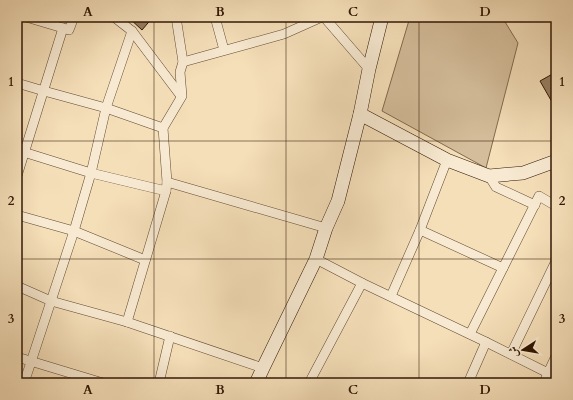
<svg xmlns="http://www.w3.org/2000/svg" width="573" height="400" viewBox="0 0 573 400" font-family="Cardo,Amiri,serif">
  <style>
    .green { fill: #d4bd9a; stroke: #826a4e }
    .building { fill: #967f62; stroke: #301703 }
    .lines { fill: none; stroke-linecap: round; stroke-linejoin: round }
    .street-casing { stroke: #614930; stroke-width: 10 }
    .secondary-casing { stroke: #301703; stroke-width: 14 }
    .street { stroke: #f8ead2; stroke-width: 9 }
    .secondary { stroke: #f8ead2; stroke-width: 13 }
    .grid { fill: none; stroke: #301703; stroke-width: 1; stroke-opacity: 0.55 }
    .neatline { fill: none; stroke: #301703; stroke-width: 1.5 }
    .grid-label { font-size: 13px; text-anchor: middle; font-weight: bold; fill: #301703 }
  </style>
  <rect width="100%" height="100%" fill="#f5dfb9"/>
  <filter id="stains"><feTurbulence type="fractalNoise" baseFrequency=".005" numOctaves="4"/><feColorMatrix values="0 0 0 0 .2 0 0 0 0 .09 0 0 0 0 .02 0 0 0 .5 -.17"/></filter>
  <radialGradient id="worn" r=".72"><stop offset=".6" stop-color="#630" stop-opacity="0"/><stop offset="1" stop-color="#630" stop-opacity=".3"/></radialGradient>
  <path class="green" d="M410 17H502L518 43 486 168 382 111Z"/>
  <g class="building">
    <path d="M128 17H153L142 30Z"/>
    <path d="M556 72V109L540 81Z"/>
  </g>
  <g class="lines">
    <g class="street-casing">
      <g id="street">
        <path d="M26 17 63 28"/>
        <path d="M114 17 132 31 181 96"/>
        <path d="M215 17 224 50"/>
        <path d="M324 17 369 69"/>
        <path d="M183 62 284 34 322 17"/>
        <path d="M17 83 44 91 106 108 163 128"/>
        <path d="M17 150 91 173 166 191"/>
        <path d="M17 176 63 28 69 30 74 17"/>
        <path d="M489 176 496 187 535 205"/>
        <path d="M167 182 326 228"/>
        <path d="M17 215 74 231 145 260"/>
        <path d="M420 230 503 268"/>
        <path d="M316 259 362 283 486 342 556 377"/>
        <path d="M17 286 51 301 127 322 263 368"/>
        <path d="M391 296 420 230 447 160"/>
        <path d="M127 322 166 191 167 182 163 128 182 96 180 72 183 62 176 17"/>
        <path d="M470 334 539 196 556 206"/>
        <path d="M511 354 556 261"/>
        <path d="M17 357 103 383"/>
        <path d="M24 383 31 362 74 231 91 173 106 108 132 31"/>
        <path d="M159 383 170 336"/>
        <path d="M309 383 362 283"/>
        <path d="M468 383 486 342"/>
        <path d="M544 383 548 373 556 356"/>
      </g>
    </g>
    <g class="secondary-casing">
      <g id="secondary">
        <path d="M360 114 447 160 489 176 523 173 556 161"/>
        <path d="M256 383 263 368 316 259 326 228 338 201 360 114 369 69 382 17"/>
      </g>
    </g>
    <use href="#street" class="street"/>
    <use href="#secondary" class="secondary"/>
  </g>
  <path class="grid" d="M154 17V383M286 17V383M419 17V383M17 141H556M17 259H556"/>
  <rect width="573" height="400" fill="none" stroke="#f5dfb9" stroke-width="44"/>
  <g transform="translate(523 350) rotate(258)" stroke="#f8ead2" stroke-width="3" paint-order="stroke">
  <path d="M0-3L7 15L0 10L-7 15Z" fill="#301703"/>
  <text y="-6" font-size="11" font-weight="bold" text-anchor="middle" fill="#301703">ش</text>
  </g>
  <rect x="22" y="22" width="529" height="356" class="neatline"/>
  <g class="grid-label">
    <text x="88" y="16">A</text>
    <text x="220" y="16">B</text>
    <text x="353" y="16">C</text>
    <text x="485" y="16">D</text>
    <text x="11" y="86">1</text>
    <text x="562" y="86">1</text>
    <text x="11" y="205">2</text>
    <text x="562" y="205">2</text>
    <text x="11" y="323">3</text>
    <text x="562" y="323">3</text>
    <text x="88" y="394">A</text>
    <text x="220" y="394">B</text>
    <text x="353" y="394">C</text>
    <text x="485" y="394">D</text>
  </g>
  <rect width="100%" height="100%" filter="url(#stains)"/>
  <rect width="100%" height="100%" fill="url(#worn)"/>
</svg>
